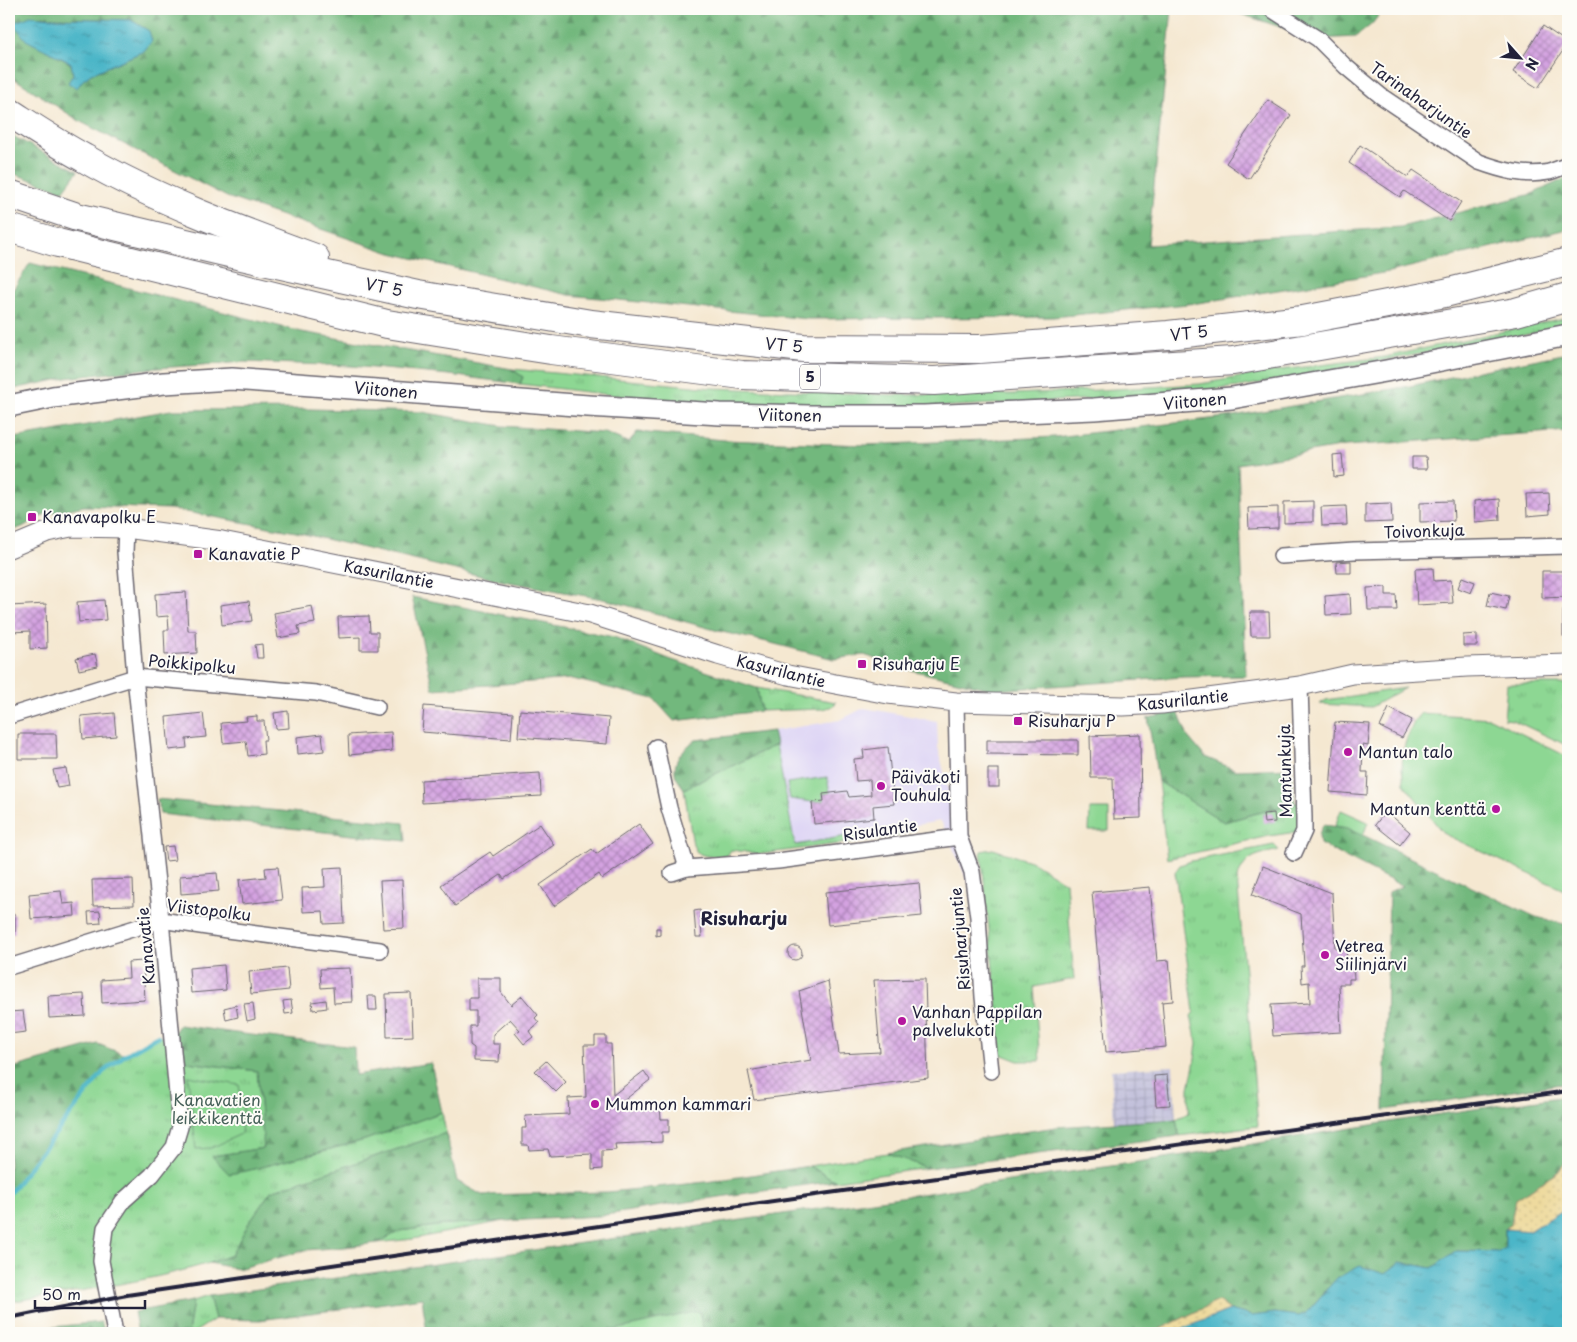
<svg xmlns="http://www.w3.org/2000/svg" width="1577" height="1342" viewBox="0 0 1577 1342" font-family="'Playpen Sans',sans-serif">
  <style>
    .built { fill: #ded5f5 }
    .industrial { fill: url(#industrial-grid) }
    .grass { fill: url(#grass-tufts); stroke: #587c67 }
    .forest { fill: url(#forest-firs); stroke: #4a6d5c; fill-rule: evenodd }
    .sand { fill: url(#sand-dots); stroke: #887e6c }
    .park { fill: #8dd793; stroke: #587c67 }
    .water { fill: url(#water-ripples); stroke: #366c82 }
    .lines { fill: none; stroke-linecap: round; stroke-linejoin: round }
    .stream { stroke: #4bb6c8; stroke-width: 4.5 }
    .building { fill: url(#building-cross-hatch) }
    .minor-casing { stroke: #6c6770; stroke-width: 18 }
    .tertiary-casing { stroke: #6c6770; stroke-width: 21 }
    .secondary-casing { stroke: #6c6770; stroke-width: 24 }
    .motorway-casing { stroke: #6c6770; stroke-width: 30 }
    .minor { stroke: #fff; stroke-width: 15 }
    .tertiary { stroke: #fff; stroke-width: 19 }
    .secondary { stroke: #fff; stroke-width: 21 }
    .motorway { stroke: #fff; stroke-width: 28 }
    .rail { stroke: #22223b; stroke-width: 4 }
    .poi-dot { fill: #b5179e; stroke: #fdfcf7; stroke-width: 2 }
    .labels { text-anchor: middle; stroke-width: 4; stroke-linejoin: round; paint-order: stroke }
    .shield { fill: #fdfcf7; stroke: #646373; stroke-width: 1 }
    .shield-label { font-size: 15px; font-weight: bold; fill: #22223b }
    .street-label { font-size: 16px; fill: #22223b; stroke: #fdfcf7 }
    .poi-label { font-size: 16px; fill: #22223b; stroke: #fdfcf7; text-anchor: start }
    .park-label { font-size: 16px; fill: #47615a; stroke: #fdfcf7 }
    .neighbourhood-label { font-size: 18px; font-weight: bold; fill: #22223b; stroke: #fdfcf7 }
  </style>
  <defs>
    <pattern id="industrial-grid" width="8" height="8" patternUnits="userSpaceOnUse" patternTransform="scale(1.25)"><rect width="8" height="8" fill="#c3c1db"/><path d="M0 4h8M4 0v8" fill="none" stroke="#a7a6bd"/></pattern>
    <pattern id="grass-tufts" width="24" height="20" patternUnits="userSpaceOnUse" patternTransform="scale(1.25)"><rect width="24" height="20" fill="#8dd793"/><path d="M3 7l-1-3M5 7V3M7 7l1-3M15 17l-1-3M17 17v-4M19 17l1-3" fill="none" stroke="#79b880"/></pattern>
    <pattern id="forest-firs" width="22" height="20" patternUnits="userSpaceOnUse" patternTransform="scale(1.25)"><rect width="22" height="20" fill="#72b87d"/><path d="M5 1l3.5 6h-7zM16 11l3.5 6h-7z" fill="#5d9568"/></pattern>
    <pattern id="sand-dots" width="8" height="8" patternUnits="userSpaceOnUse" patternTransform="scale(1.25)"><rect width="8" height="8" fill="#eeda9e"/><path d="M2 2h.1M6 6h.1" fill="none" stroke="#ccbb89" stroke-width="1.8" stroke-linecap="round"/></pattern>
    <pattern id="water-ripples" width="26" height="14" patternUnits="userSpaceOnUse" patternTransform="scale(1.25)"><rect width="26" height="14" fill="#4bb6c8"/><path d="M2 4q2-2 4 0t4 0M15 11q2-2 4 0t4 0" fill="none" stroke="#3e94a4"/></pattern>
    <pattern id="building-cross-hatch" width="8" height="8" patternUnits="userSpaceOnUse" patternTransform="scale(1.25)"><rect width="8" height="8" fill="#d4a2e1"/><path d="M0 0l8 8M0 8l8-8" fill="none" stroke="#ac84b8"/></pattern>
  </defs>
  <rect width="100%" height="100%" fill="#fdfcf7"/>
  <filter id="ink" filterUnits="userSpaceOnUse"><feTurbulence type="fractalNoise" baseFrequency=".02" numOctaves="2"/><feDisplacementMap in="SourceGraphic" scale="10" xChannelSelector="R" yChannelSelector="G"/><feConvolveMatrix kernelMatrix="1 2 1 2 8 2 1 2 1" color-interpolation-filters="sRGB"/></filter>
  <filter id="wash" filterUnits="userSpaceOnUse"><feTurbulence type="fractalNoise" baseFrequency=".0096" numOctaves="4" result="noise"/><feDisplacementMap in="SourceGraphic" scale="20" xChannelSelector="R" yChannelSelector="G"/><feGaussianBlur stdDeviation="1.12" result="paint"/><feColorMatrix in="noise" values="0 0 0 0 0 0 0 0 0 0 0 0 0 0 0 0 0 1.4 0 .05"/><feComposite in="paint" operator="in"/></filter>
  <g filter="url(#wash)">
    <rect width="100%" height="100%" fill="#f5e8d1"/>
    <path class="built" d="M864 708 937 721 938 747 972 891 941 821 795 845 773 731 840 720Z"/>
    <path class="industrial" d="M1173 1066 1176 1119 1114 1123 1111 1070Z"/>
    <g class="grass">
      <path d="M1568 317V327L1239 387 1135 397 915 408 822 409 636 398 520 384 523 377 512 369 713 388 893 395 1014 394 1098 390 1200 384 1280 370 1385 357Z"/>
      <path d="M1507 684H1568V746L1513 720 1504 719Z"/>
      <path d="M757 688 836 702 834 706 822 709 761 711Z"/>
      <path d="M1405 688 1371 707 1320 704 1326 700Z"/>
      <path d="M776 745 795 845 899 827 901 836 761 854 731 850 727 856C720 857 704 858 697 852 696 851 694 847 693 845L684 789Z"/>
      <path d="M1158 781 1224 822 1304 801V831L1269 836 1167 859Z"/>
      <path d="M1274 845 1279 850C1255 856 1248 854 1237 878L1258 1126 1179 1136 1176 1119 1189 1113V1088L1194 1065 1197 1043 1191 1016 1194 1012 1175 872 1180 865 1191 861Z"/>
      <path d="M993 849 1033 862 1066 883 1074 979 1034 987 1040 1061H1018L1000 1054 999 1028 981 851Z"/>
      <path d="M158 1036 172 1037 187 1062 257 1071 264 1148 213 1156 246 1171 365 1140 442 1112 446 1133 271 1191 250 1221 231 1256C159 1281 83 1290 9 1302V1194L103 1072 125 1055Z"/>
      <path d="M887 1153 928 1168 836 1181 809 1166Z"/>
      <path d="M504 1221 413 1239 377 1243 400 1231 451 1224Z"/>
      <path d="M209 1296 215 1319 193 1333H188L193 1301Z"/>
    </g>
    <g class="forest">
      <path d="M9 9H1172L1148 245 1401 227 1532 194 1568 177V229L1389 272 1198 303 1053 317 808 319 569 295 391 253 227 197 81 122 9 75ZM42 16 53 18 131 20 144 51 91 74 83 80 73 74 71 64 61 58Z"/>
      <path d="M1225 9H1380L1382 11 1372 24 1356 37 1318 39Z"/>
      <path d="M9 134 78 171 63 191 9 172Z"/>
      <path d="M30 263 302 332 512 369 523 377 520 384 449 375 351 366 244 362 144 369 66 378 9 390V296Z"/>
      <path d="M1568 353V431L1346 446 1238 464 1246 676 1183 677 994 690 907 669 864 655 834 659 763 641 722 632 608 600 498 580 296 532 170 509 84 506 46 514 22 527 9 532V439L171 410 311 409 422 412 502 426 605 433 629 443 637 432 724 440 865 445 1055 437 1227 417 1410 386 1483 370Z"/>
      <path d="M412 597 614 637 669 659 757 688 761 711 674 721 654 699 573 679 433 689Z"/>
      <path d="M1178 712 1188 737 1205 757 1236 770 1291 768 1295 803 1224 822 1158 781 1148 718Z"/>
      <path d="M773 731 776 745 684 789C681 784 675 778 675 772 674 758 686 746 696 740Z"/>
      <path d="M157 799 404 823 406 841 160 814Z"/>
      <path d="M1323 825 1348 828 1465 884 1536 917 1568 925V1083L1384 1110 1389 892 1402 886 1320 844 1319 834Z"/>
      <path d="M179 1025 243 1034 354 1047 355 1075 431 1063 442 1112 365 1140 246 1171 229 1174 212 1156 264 1148 257 1071 187 1062 172 1037Z"/>
      <path d="M98 1044 125 1055 103 1073 9 1194V1069Z"/>
      <path d="M1568 1096V1159L1558 1172 1516 1199 1510 1225 1505 1229V1247L1499 1252 1457 1251 1432 1268 1400 1262 1385 1274 1337 1278 1306 1313 1298 1316 1275 1313 1252 1316 1230 1310 1218 1301 1152 1333H704L699 1311 602 1333H427L422 1298 260 1320 215 1319 209 1296C515 1253 820 1209 1125 1164 1273 1142 1420 1115 1568 1096Z"/>
      <path d="M1176 1119 1179 1136 928 1168 887 1153 1056 1127Z"/>
      <path d="M446 1133 457 1181 482 1195 608 1192 706 1182 809 1166 836 1181 712 1198 599 1216 451 1224 400 1231 377 1243 345 1247 306 1250 238 1269 209 1263 231 1255 250 1221 271 1191Z"/>
      <path d="M193 1301 188 1333H138L134 1312Z"/>
      <path d="M101 1322 105 1333H18L33 1329Z"/>
    </g>
    <g class="sand">
      <path d="M1568 1159V1207L1530 1231 1505 1229 1510 1225 1516 1199 1558 1172Z"/>
      <path d="M1218 1301 1230 1310 1171 1333H1152Z"/>
    </g>
    <g class="park">
      <path d="M1421 713 1490 718 1568 757V892L1444 834 1404 784 1402 769 1403 751 1407 738 1415 720Z"/>
      <path d="M827 777 830 793 823 794 824 801 812 802 790 799 787 783Z"/>
      <path d="M1090 809H1109V831H1089Z"/>
      <path d="M1341 810 1368 822 1363 836 1348 828 1335 826Z"/>
      <path d="M188 1076 239 1085 243 1111 241 1134 211 1148 196 1149Z"/>
      <path d="M699 1311 704 1333H602Z"/>
    </g>
    <g class="water">
      <path d="M31 16 53 18 131 20 149 31 152 41 144 51 91 74 83 80 77 88 68 83 73 74 71 63 26 40 13 23Z"/>
      <path d="M1568 1207V1333H1171L1230 1310 1252 1316 1275 1313 1298 1316 1306 1313 1337 1278 1360 1266 1385 1274 1400 1262 1432 1268 1457 1251 1499 1252 1505 1247V1229L1530 1231Z"/>
    </g>
    <g class="lines">
      <path class="stream" d="M9 1194 103 1072 125 1055 158 1036"/>
    </g>
    <g id="blocks">
      <g class="building">
        <path d="M1543 26 1568 43 1538 88 1513 72Z"/>
        <path d="M1268 100 1291 115 1249 179 1226 163Z"/>
        <path d="M1360 145 1408 177 1413 170 1461 202 1449 221 1404 191 1400 197 1349 163Z"/>
        <path d="M1342 454 1344 476 1334 477 1333 455Z"/>
        <path d="M1412 457H1426L1427 469H1412Z"/>
        <path d="M1549 493 1550 514 1527 516 1526 494Z"/>
        <path d="M1499 499 1500 520 1475 522 1474 501Z"/>
        <path d="M1313 501V522L1284 523V502Z"/>
        <path d="M1453 501 1454 521 1420 522V502Z"/>
        <path d="M1391 503 1392 522 1365 523V504Z"/>
        <path d="M1346 506 1347 525 1322 526 1321 507Z"/>
        <path d="M1278 507V528L1249 529 1248 508Z"/>
        <path d="M1351 561V573H1337L1336 562Z"/>
        <path d="M1433 568 1434 581 1451 580 1453 603 1417 605 1415 569Z"/>
        <path d="M1542 571H1568V597L1542 598Z"/>
        <path d="M1462 577 1475 582 1471 593 1458 588Z"/>
        <path d="M1386 587V595H1396L1397 610H1368L1367 588Z"/>
        <path d="M186 592 188 631H196L197 653 165 655 164 630H169L168 616 156 617 155 594Z"/>
        <path d="M1490 592 1509 596 1506 610 1487 606Z"/>
        <path d="M1350 594 1351 614 1326 615 1325 596Z"/>
        <path d="M104 600 106 620 79 622 77 602Z"/>
        <path d="M249 601 252 621 222 625 220 605Z"/>
        <path d="M46 604 47 648 30 649V631L11 632 10 606Z"/>
        <path d="M312 606 315 623 298 626 300 634 278 638 274 613Z"/>
        <rect x="1563" y="611" width="5" height="25"/>
        <path d="M1250 612H1269L1270 636H1251Z"/>
        <path d="M369 616 370 632H378V650H360V637L339 638 338 617Z"/>
        <path d="M1477 634V646H1463V635Z"/>
        <path d="M262 644 263 658H257L255 645Z"/>
        <path d="M95 654 98 666 79 670 76 658Z"/>
        <path d="M424 706 513 713 511 739 422 732Z"/>
        <path d="M1389 708 1412 720 1402 738 1380 727Z"/>
        <path d="M520 710 609 718 607 744 518 737Z"/>
        <path d="M288 711 289 728 276 729 274 713Z"/>
        <path d="M114 713 116 736 83 739 81 716Z"/>
        <path d="M203 713 206 737 186 739 187 748 169 750 166 717Z"/>
        <path d="M257 716V721H264L266 740H263L264 754 248 756 246 741 223 743 221 723 247 721 246 717Z"/>
        <path d="M1335 722 1370 724 1368 746 1363 745 1362 772H1368L1367 795 1330 792Z"/>
        <path d="M391 732 392 751 349 755 348 735Z"/>
        <path d="M18 734H56L57 759H18Z"/>
        <path d="M322 734 324 751 298 754 297 737Z"/>
        <path d="M1140 734 1141 818 1114 819 1113 778H1091L1090 736Z"/>
        <path d="M987 740H1078V755L987 754Z"/>
        <path d="M888 747 894 804 873 806 874 818 814 824 812 802 824 801 823 794 847 791 849 797 871 795 870 780 856 781 854 759 864 758 863 750Z"/>
        <path d="M66 768 69 786 57 788 53 770Z"/>
        <rect x="988" y="769" width="11" height="18"/>
        <path d="M540 773 541 796 422 803 421 780Z"/>
        <path d="M1386 811 1410 832 1400 845 1375 825Z"/>
        <path d="M1274 813 1275 822 1264 823 1263 814Z"/>
        <path d="M540 824 554 845 504 879 501 875 455 906 441 885 490 852 493 856Z"/>
        <path d="M639 824 653 844 602 879 599 874 554 906 540 885 592 849 596 854Z"/>
        <path d="M173 846 175 860 166 861 164 847Z"/>
        <path d="M1263 866 1332 893 1335 948 1346 947 1347 963H1353L1354 979H1349V984H1339L1341 1032 1273 1036 1271 1005 1310 1003 1309 982 1302 983 1301 966H1304L1301 914 1252 895Z"/>
        <path d="M278 867 282 900 242 904 239 880 266 877 265 868Z"/>
        <path d="M342 867 344 923 324 924 323 911 303 912 302 888 325 887 324 868Z"/>
        <path d="M217 873 219 891 181 894 180 876Z"/>
        <path d="M133 879 134 905 93 906 92 880Z"/>
        <path d="M402 880 404 928 383 929 380 881Z"/>
        <path d="M919 883 922 916 828 925 825 892Z"/>
        <path d="M1150 887 1157 961 1169 960 1173 1001 1162 1002 1166 1047 1106 1052 1092 892Z"/>
        <path d="M61 891 63 904 74 903 75 916 31 919 29 894Z"/>
        <path d="M700 910 702 937H696L694 911Z"/>
        <path d="M100 911 101 923 89 924 88 912Z"/>
        <rect x="9" y="914" width="6" height="20"/>
        <path d="M656 928H660V935L656 936Z"/>
        <circle cx="795" cy="953" r="7"/>
        <path d="M143 961 145 1000 102 1003 101 980 129 978 128 962Z"/>
        <path d="M224 965 226 990 191 993 189 968Z"/>
        <path d="M287 968 289 990 251 994 249 972Z"/>
        <path d="M350 968 352 1002 334 1003 333 987 321 988 320 969Z"/>
        <path d="M477 978H501V992L511 1005 522 996 538 1015 535 1018 539 1023 529 1031 533 1037 524 1044 515 1033 520 1030 510 1019 493 1034V1044H500L499 1062 474 1061V1048L470 1045V1026H476V1011H469V998H477Z"/>
        <path d="M925 979 928 1078 754 1100 748 1071 811 1060 799 991 828 981 839 1054 880 1052 874 980Z"/>
        <path d="M411 993 413 1036 387 1037 386 994Z"/>
        <path d="M84 994 85 1016 49 1018 48 996Z"/>
        <path d="M368 996H376L377 1010H369Z"/>
        <path d="M291 1000 293 1013 285 1014 283 1001Z"/>
        <path d="M326 1000 327 1008 313 1010 312 1002Z"/>
        <path d="M253 1003 255 1019 247 1021 244 1004Z"/>
        <path d="M236 1005 238 1017 226 1020 224 1008Z"/>
        <path d="M23 1011 26 1032 9 1034V1012Z"/>
        <path d="M595 1036H606V1044H611L613 1095 644 1071 650 1080 622 1102V1107L660 1106 661 1119H669V1132H662V1142L615 1144 616 1150 602 1151V1169L592 1170V1154L550 1156 548 1149 529 1150 528 1145H522V1128H526L525 1116 569 1114 568 1098 586 1097 584 1045H595Z"/>
        <path d="M546 1061 566 1082 556 1092 535 1071Z"/>
        <path d="M1167 1075 1170 1105 1156 1106 1154 1076Z"/>
      </g>
    </g>
  </g>
  <g filter="url(#ink)">
    <use href="#blocks" fill-opacity="0" stroke="#6c6770" stroke-width="1"/>
    <g class="lines">
      <g class="minor-casing">
        <g id="minor">
          <path d="M1271 9 1318 39 1345 66 1381 96 1479 162C1501 170 1525 177 1549 172 1556 170 1562 167 1568 165"/>
          <path d="M1281 556 1354 551 1568 546"/>
          <path d="M9 716 135 677 316 693 377 707"/>
          <path d="M656 747 669 808 687 868"/>
          <path d="M959 837 972 872 978 917 983 997 991 1071"/>
          <path d="M1294 853 1304 831V818L1300 686"/>
          <path d="M672 873 687 868 778 861 959 837 956 702"/>
          <path d="M9 967 161 920 227 930 380 950"/>
          <path d="M115 1333 101 1261 105 1228 123 1201 152 1175 174 1147 180 1127 161 920 135 677 125 552 126 528"/>
        </g>
      </g>
      <g class="tertiary-casing">
        <path id="tertiary" d="M9 548 47 532 71 527 126 528 222 541 590 614 718 655 788 675 888 694 956 702 1123 706 1162 704 1300 686 1353 674 1467 667 1568 664"/>
      </g>
      <g class="secondary-casing">
        <path id="secondary" d="M9 406 53 397 164 383 232 379 588 406 720 414 810 416H924L1094 409 1232 398 1386 371 1568 335"/>
      </g>
      <g class="motorway-casing">
        <g id="motorway">
          <path d="M9 112C34 128 58 144 84 158 157 200 236 229 315 258"/>
          <path d="M9 194 77 217 241 256 418 295 591 324 803 348 980 349 1168 335 1303 320 1445 293 1568 262"/>
          <path d="M9 228 58 243 387 324 551 350 742 375 934 381 1233 361 1516 312 1568 297"/>
        </g>
      </g>
      <use href="#minor" class="minor"/>
      <use href="#tertiary" class="tertiary"/>
      <use href="#secondary" class="secondary"/>
      <use href="#motorway" class="motorway"/>
      <path class="rail" d="M9 1318 43 1311 127 1295 578 1229 829 1193 1568 1091"/>
    </g>
  </g>
  <g class="poi-dot">
    <rect x="27" y="512" width="10" height="10" rx="2.5"/>
    <rect x="193" y="549" width="10" height="10" rx="2.5"/>
    <rect x="857" y="659" width="10" height="10" rx="2.5"/>
    <rect x="1013" y="716" width="10" height="10" rx="2.5"/>
    <circle cx="1348" cy="752" r="5"/>
    <circle cx="881" cy="786" r="5"/>
    <circle cx="1496" cy="809" r="5"/>
    <circle cx="1325" cy="955" r="5"/>
    <circle cx="902" cy="1021" r="5"/>
    <circle cx="595" cy="1104" r="5"/>
  </g>
  <g class="labels">
    <rect class="shield" x="800" y="364.5" width="20" height="25" rx="4"/>
    <g class="shield-label">
      <text x="810" y="382">5</text>
    </g>
    <g class="street-label">
      <text transform="translate(1421 100) rotate(35)" y="6">Tarinaharjuntie</text>
      <text transform="translate(384 287) rotate(12)" y="6">VT 5</text>
      <text transform="translate(1189 333) rotate(-6)" y="6">VT 5</text>
      <text transform="translate(784 345) rotate(6)" y="6">VT 5</text>
      <text transform="translate(386 390) rotate(5)" y="6">Viitonen</text>
      <text transform="translate(1195 401) rotate(-5)" y="6">Viitonen</text>
      <text transform="translate(790 415) rotate(1)" y="6">Viitonen</text>
      <text transform="translate(1424 531) rotate(-2)" y="6">Toivonkuja</text>
      <text transform="translate(389 574) rotate(11)" y="6">Kasurilantie</text>
      <text transform="translate(192 664) rotate(5)" y="6">Poikkipolku</text>
      <text transform="translate(781 671) rotate(14)" y="6">Kasurilantie</text>
      <text transform="translate(1183 700) rotate(-6)" y="6">Kasurilantie</text>
      <text transform="translate(1285 771) rotate(-91)" y="6">Mantunkuja</text>
      <text transform="translate(880 830) rotate(-8)" y="6">Risulantie</text>
      <text transform="translate(209 910) rotate(7)" y="6">Viistopolku</text>
      <text transform="translate(960 939) rotate(-95)" y="6">Risuharjuntie</text>
      <text transform="translate(146 946) rotate(-95)" y="6">Kanavatie</text>
    </g>
    <g class="poi-label">
      <text x="42" y="523">Kanavapolku E</text>
      <text x="208" y="560">Kanavatie P</text>
      <text x="872" y="670">Risuharju E</text>
      <text x="1028" y="727">Risuharju P</text>
      <text x="1358" y="758">Mantun talo</text>
      <text x="891" y="783">Päiväkoti<tspan x="891" dy="18">Touhula</tspan></text>
      <text x="1486" y="815" text-anchor="end">Mantun kenttä</text>
      <text x="1335" y="952">Vetrea<tspan x="1335" dy="18">Siilinjärvi</tspan></text>
      <text x="912" y="1018">Vanhan Pappilan<tspan x="912" dy="18">palvelukoti</tspan></text>
      <text x="605" y="1110">Mummon kammari</text>
    </g>
    <g class="park-label">
      <text x="217" y="1106">Kanavatien<tspan x="217" dy="18">leikkikenttä</tspan></text>
    </g>
    <g class="neighbourhood-label">
      <text x="744" y="925">Risuharju</text>
    </g>
  </g>
  <rect width="1577" height="1342" fill="none" stroke="#fdfcf7" stroke-width="30"/>
  <g transform="translate(1520 58) rotate(117)" stroke="#fdfcf7" stroke-width="4" paint-order="stroke">
  <path d="M0-4L9 19L0 12L-9 19Z" fill="#22223b"/>
  <text y="-8" font-size="14" font-weight="bold" text-anchor="middle" fill="#22223b">N</text>
  </g>
  <path d="M35 1300v8h110v-8" fill="none" stroke="#22223b" stroke-width="2.5"/>
  <text x="42" y="1300" font-size="15" fill="#22223b" stroke="#fdfcf7" stroke-width="4" paint-order="stroke">50 m</text>
</svg>
